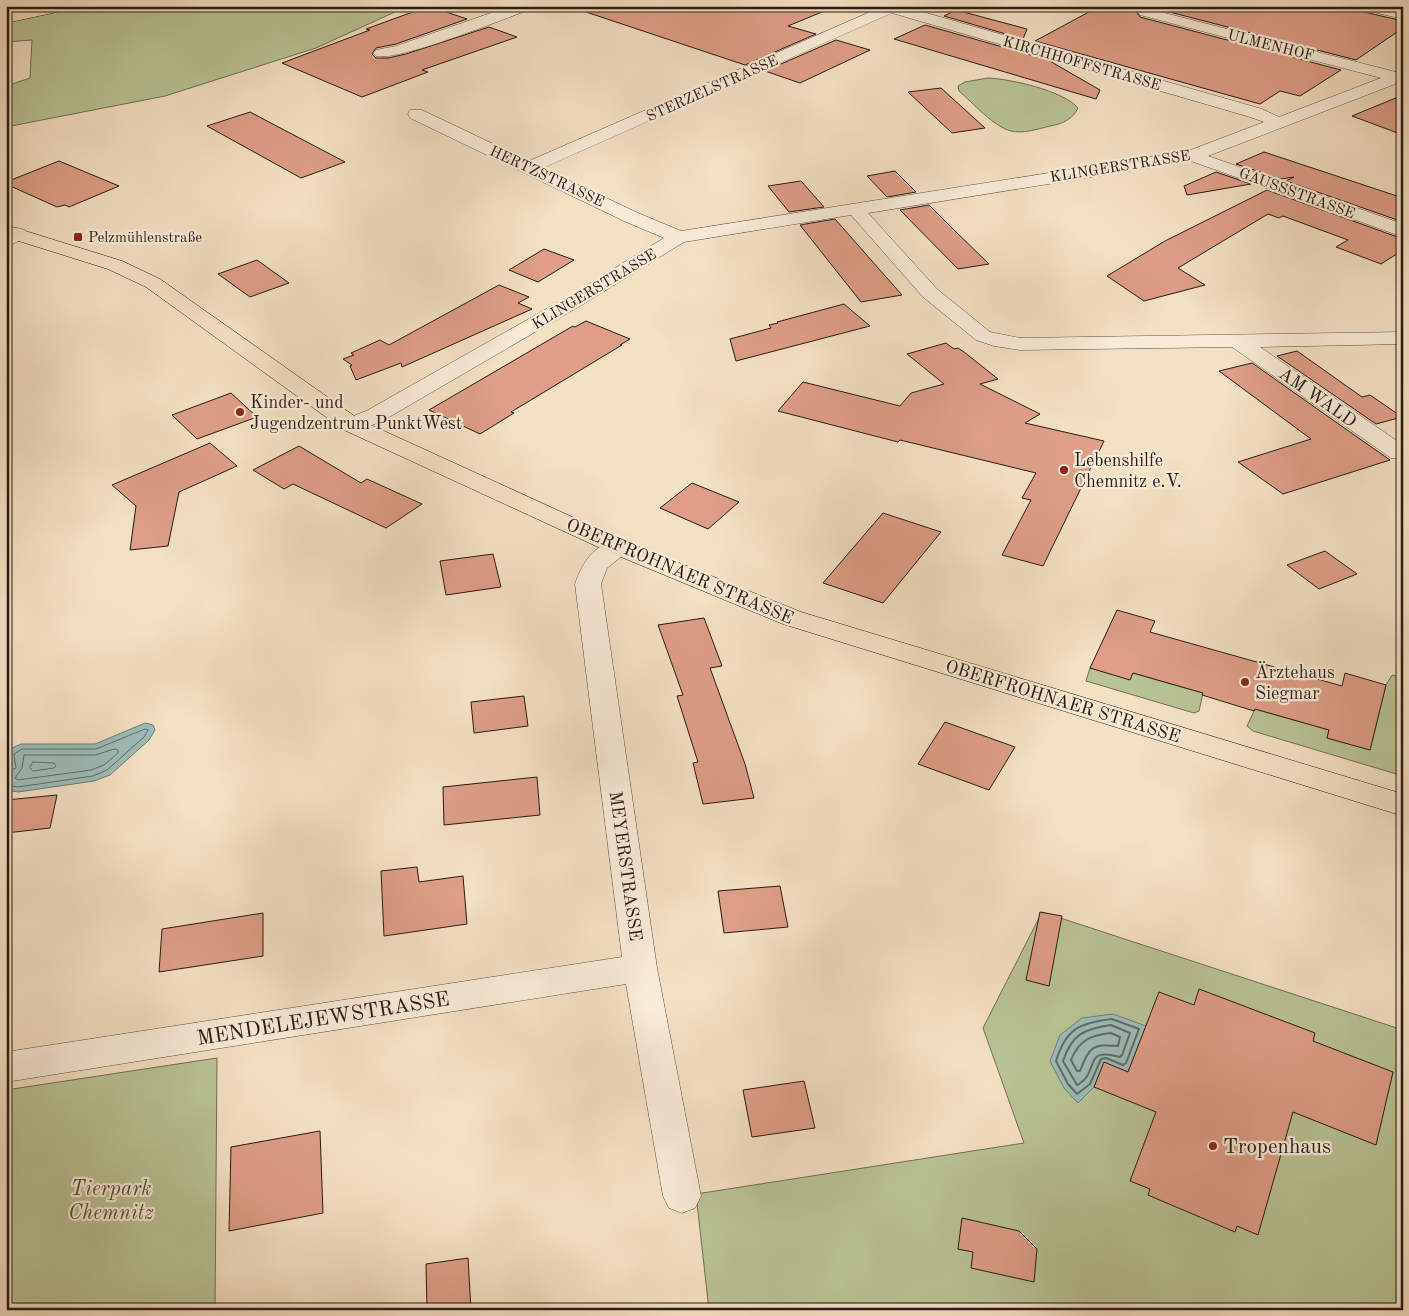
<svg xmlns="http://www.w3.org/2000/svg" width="1409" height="1316" viewBox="0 0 1409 1316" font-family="'Old Standard TT',serif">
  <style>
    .green { fill: #b9c395; stroke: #706e54 }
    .water { fill: #9dbcb9; stroke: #6e7b77 }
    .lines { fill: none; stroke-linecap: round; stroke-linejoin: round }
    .shore-far1 { stroke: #626b66; stroke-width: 1 }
    .shore { stroke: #626b66; stroke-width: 2 }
    .building { fill: #de9e87; stroke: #281a14 }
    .minor-casing { stroke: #5b4c40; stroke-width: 1 }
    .major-casing { stroke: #281a14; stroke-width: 1 }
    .minor { fill: #f8ebd8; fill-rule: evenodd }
    .major { fill: #f4e0c3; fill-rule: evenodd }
    .poi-dot { fill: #8f2418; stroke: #f8ebd8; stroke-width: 2 }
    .labels { text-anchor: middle; stroke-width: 4.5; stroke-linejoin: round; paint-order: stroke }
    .far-street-label { font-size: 15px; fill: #281a14; stroke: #f8ebd8 }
    .far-poi-label { font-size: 15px; fill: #281a14; stroke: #f8ebd8; text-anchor: start }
    .street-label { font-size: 18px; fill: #281a14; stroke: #f8ebd8 }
    .poi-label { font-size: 18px; fill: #281a14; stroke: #f8ebd8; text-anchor: start }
    .near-street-label { font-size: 21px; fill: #281a14; stroke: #f8ebd8 }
    .near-poi-label { font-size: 21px; fill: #281a14; stroke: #f8ebd8; text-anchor: start }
    .near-park-label { font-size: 21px; font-style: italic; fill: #544d3b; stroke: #f8ebd8 }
  </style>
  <rect width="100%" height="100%" fill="#f4e0c3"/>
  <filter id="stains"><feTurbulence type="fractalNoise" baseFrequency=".004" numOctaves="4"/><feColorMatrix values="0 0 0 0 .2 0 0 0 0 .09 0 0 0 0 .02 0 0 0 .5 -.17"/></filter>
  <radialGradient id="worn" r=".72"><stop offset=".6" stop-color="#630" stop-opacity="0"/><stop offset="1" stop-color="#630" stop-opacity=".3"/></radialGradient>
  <g class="green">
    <path d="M80 6H408L316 48 165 96 6 127V86L30 78 32 40 6 42V22Z"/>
    <path d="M988 78C1011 79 1064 91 1078 108 1073 119 1062 124 1050 126 1038 129 1023 134 1011 131 994 127 972 102 959 91L958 86 965 82Z"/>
    <path d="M1090 668 1133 673 1203 693 1199 711 1194 713 1086 681Z"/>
    <path d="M1392 675 1403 678V776L1253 731 1247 726 1255 709 1329 730 1327 738 1370 750 1386 685Z"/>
    <path d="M1042 912 1403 1030V1310H709L696 1194 1024 1143 983 1028Z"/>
    <path d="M217 1058 215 1310H6V1090Z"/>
  </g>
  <g class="water">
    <path d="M145 723 153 725 155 730 149 740 110 775 94 781 18 792 6 790V769L13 763 7 758 10 749 21 744H95Z"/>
    <path d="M1113 1014 1146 1026 1128 1072 1104 1063 1094 1087 1078 1103 1064 1088 1050 1061 1060 1035 1082 1018Z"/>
  </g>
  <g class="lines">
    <g class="shore-far1">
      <path d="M115 749 118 750V753L104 765 91 770 18 780 15 778 22 768 24 755H95Z"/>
      <path d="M33 762 54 763 56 766 54 768 33 771 30 768Z"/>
      <path d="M6 772 16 768 14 754 22 749H96L145 729 148 730 144 737 107 770 93 776 18 787 6 785"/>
    </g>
    <g class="shore">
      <path d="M1112 1019 1139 1029 1126 1063 1123 1065 1106 1058 1101 1059 1090 1084 1077 1094 1068 1084 1056 1061C1066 1028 1080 1023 1112 1019Z"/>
      <path d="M1111 1025 1130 1033 1122 1055 1120 1057C1081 1046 1101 1073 1077 1085L1063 1061C1072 1034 1084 1029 1111 1025Z"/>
      <path d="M1111 1033 1120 1037 1118 1046C1092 1044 1090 1046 1080 1071H1077L1071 1060C1079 1040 1091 1035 1111 1033Z"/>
    </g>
  </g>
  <g class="building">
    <path d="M429 6 467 19 396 44 376 48 372 54 376 58H388L406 54 489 27 517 37 422 70 428 72 362 97 282 63 370 30 366 29Z"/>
    <path d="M584 6H833L834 7 788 26 816 34 745 65 583 11Z"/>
    <path d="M1100 6H1144L1140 7 1136 11 1140 17 1341 70 1300 96 1280 91 1260 104 1035 41Z"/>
    <path d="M1146 6H1356L1360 11 1403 21V28L1356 60Z"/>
    <path d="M956 10 1027 29 1023 39 944 16Z"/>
    <path d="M925 25 1048 60 1100 90 1096 99 894 39Z"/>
    <path d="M836 40 870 50 800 83 765 71Z"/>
    <path d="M941 88 985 128 952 133 908 92Z"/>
    <path d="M1403 95V135L1352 116Z"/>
    <path d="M250 112 345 162 301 178 207 126Z"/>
    <path d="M1264 152 1403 198V222L1286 181 1294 177 1281 179 1236 164Z"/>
    <path d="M59 161 119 186 69 207 65 205 57 207 6 184V182Z"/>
    <path d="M895 171 916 192 887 197 867 176Z"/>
    <path d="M1216 172 1251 184 1187 195 1184 186Z"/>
    <path d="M801 181 824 207 789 212 768 186Z"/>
    <path d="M1267 190 1403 239V250L1381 264 1336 247 1348 240 1283 216 1279 218 1268 214 1178 268 1205 285 1144 301 1107 276 1165 241Z"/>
    <path d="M929 205 951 227 989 264 958 269 900 210Z"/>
    <path d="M835 219 879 269 902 295 861 302 800 225Z"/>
    <path d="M544 249 574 260 538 282 509 270Z"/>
    <path d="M257 260 289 283 250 297 218 274Z"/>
    <path d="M499 285 529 297 518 303 532 309 402 367 401 363 356 380 350 366 352 365 343 359 354 355 351 353 380 340 389 345Z"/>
    <path d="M844 304 870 326 736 361 730 339 771 328 769 325 778 323 777 322Z"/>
    <path d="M586 321 630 339 620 345H622L511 412 514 413 480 434 429 410 573 326 575 327Z"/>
    <path d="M946 343 954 349 958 348 964 352 998 379 980 384 1040 414 1025 423 1104 441 1043 566 1002 555 1031 500 1022 498 1036 473 900 440 898 442 778 411 803 382 900 406 911 393 944 384 907 354Z"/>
    <path d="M1297 351 1362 397 1370 395 1402 417 1376 424 1277 356Z"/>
    <path d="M1252 363 1350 432 1390 460 1283 494 1238 462 1311 439 1219 371Z"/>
    <path d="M231 393 257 417 197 439 172 415Z"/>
    <path d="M210 443 237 466 179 492 168 546 130 550 136 506 112 485Z"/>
    <path d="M299 446 361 483 367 479 422 504 386 528 293 484 284 489 253 470Z"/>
    <path d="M692 483 739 502 708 529 660 508Z"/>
    <path d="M883 513 941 532 883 603 823 583Z"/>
    <path d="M1325 551 1357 574 1319 589 1287 565Z"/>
    <path d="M493 554 501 587 446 595 440 561Z"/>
    <path d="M1117 610 1155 621 1150 632 1342 686 1345 673 1386 685 1370 750 1327 738 1329 730 1255 709 1254 711 1202 695 1203 693 1133 673 1130 680 1090 668Z"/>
    <path d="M704 618 722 666 710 668 745 764 754 798 703 804 693 763 698 762 677 696 683 695 658 625Z"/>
    <path d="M524 696 528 726 474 733 471 702Z"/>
    <path d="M945 722 1015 747 989 790 918 764Z"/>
    <path d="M537 777 540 815 444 825 443 787Z"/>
    <path d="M57 795 50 828 6 833V800Z"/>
    <path d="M417 867 419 882 463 876 467 924 384 936 381 871Z"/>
    <path d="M780 886 788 927 724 933 718 891Z"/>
    <path d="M1040 912 1062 916 1049 986 1026 980Z"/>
    <path d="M263 913V956L159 972 162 929Z"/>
    <path d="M1199 989 1315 1033 1313 1041 1393 1072 1376 1145 1293 1112 1258 1235 1237 1226 1235 1232 1162 1201 1148 1195 1150 1189 1130 1181 1156 1112 1094 1087 1104 1062 1128 1072 1159 992 1194 1005Z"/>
    <path d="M804 1081 815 1128 752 1137 743 1090Z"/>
    <path d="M320 1131 323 1213 229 1231 231 1147Z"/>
    <path d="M962 1218 1019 1231 1037 1249 1034 1282 971 1268 973 1252 958 1249Z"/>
    <path d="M468 1258 471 1310H427L426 1264Z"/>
  </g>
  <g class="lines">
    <g class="minor-casing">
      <g id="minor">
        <path d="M511 6H533L531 9C504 19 397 62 376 56L373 53 376 50 396 46Z"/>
        <path d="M878 6H902L1262 109 1279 117 1381 78 1140 15 1138 12 1140 9 1145 8 1396 72 1403 70V81L1208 156 1403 224V237L1191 161 868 213 937 289 990 332 1020 338 1403 332V344L1260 347 1403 445V459L1391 458 1232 347 1020 350 994 346 976 340 923 297 851 215 684 242 585 303 384 420C371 425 358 433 344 430L341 425 344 420 368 410 571 295 664 238 624 221 410 118 408 114 410 110H422L529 161 879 8ZM892 13 1250 117 1264 122 1188 151 681 231 638 213 543 168Z"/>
        <path d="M1358 6H1385L1403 11V19L1360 9Z"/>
        <path d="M18 228 25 230 28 234 25 238 6 247V233Z"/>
        <path d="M618 539 627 542 631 547 627 552 607 568 601 584 657 968 701 1196 695 1208 682 1213 669 1208 663 1196 626 984 6 1082V1052L622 957 575 584C583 561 593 546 618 539Z"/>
      </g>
    </g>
    <g class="major-casing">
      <g id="major">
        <path d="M44 6H73L71 9 6 23V14Z"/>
        <path d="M6 225 122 261 160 279 360 420 627 542 801 612 1403 794V816L783 624 609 552 344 430 146 287 108 269 6 237Z"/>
      </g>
    </g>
    <use href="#minor" class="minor"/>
    <use href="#major" class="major"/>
  </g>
  <g class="poi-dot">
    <rect x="73" y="232" width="10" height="10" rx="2.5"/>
    <circle cx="240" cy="412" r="5"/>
    <circle cx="1064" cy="470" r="5"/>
    <circle cx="1245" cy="682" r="5"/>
    <circle cx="1213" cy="1146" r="5"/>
  </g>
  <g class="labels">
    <g class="far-street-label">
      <text transform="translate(1271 45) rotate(14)" y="5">ULMENHOF</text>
      <text transform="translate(1082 63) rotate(16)" y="5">KIRCHHOFFSTRASSE</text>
      <text transform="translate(712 88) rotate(-24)" y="5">STERZELSTRASSE</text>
      <text transform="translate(1120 166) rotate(-9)" y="5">KLINGERSTRASSE</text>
      <text transform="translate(547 176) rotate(25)" y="5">HERTZSTRASSE</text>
      <text transform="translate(1297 193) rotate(20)" y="5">GAUSSSTRASSE</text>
      <text transform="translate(594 289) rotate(-31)" y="5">KLINGERSTRASSE</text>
    </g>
    <g class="far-poi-label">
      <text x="88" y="242">Pelzmühlenstraße</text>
    </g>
    <g class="street-label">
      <text transform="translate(1318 397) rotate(35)" y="6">AM WALD</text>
      <text transform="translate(680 571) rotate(23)" y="6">OBERFROHNAER STRASSE</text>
      <text transform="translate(1063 701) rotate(17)" y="6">OBERFROHNAER STRASSE</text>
      <text transform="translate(626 866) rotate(82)" y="6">MEYERSTRASSE</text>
    </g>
    <g class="poi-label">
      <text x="250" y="408">Kinder- und<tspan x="250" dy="21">Jugendzentrum PunktWest</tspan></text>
      <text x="1074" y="466">Lebenshilfe<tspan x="1074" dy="21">Chemnitz e.V.</tspan></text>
      <text x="1255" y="678">Ärztehaus<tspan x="1255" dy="21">Siegmar</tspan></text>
    </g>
    <g class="near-street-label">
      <text transform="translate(323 1018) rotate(-9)" y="7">MENDELEJEWSTRASSE</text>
    </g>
    <g class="near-poi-label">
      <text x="1223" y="1153">Tropenhaus</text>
    </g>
    <g class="near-park-label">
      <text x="111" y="1195">Tierpark<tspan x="111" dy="24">Chemnitz</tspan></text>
    </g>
  </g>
  <rect width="1409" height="1316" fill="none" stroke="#f4e0c3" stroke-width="25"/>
  <rect x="8" y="8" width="1394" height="1301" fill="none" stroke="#281a14" stroke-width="2.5"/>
  <rect x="12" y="12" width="1384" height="1291" fill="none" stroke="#281a14"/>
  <rect width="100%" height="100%" filter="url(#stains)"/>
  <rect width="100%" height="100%" fill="url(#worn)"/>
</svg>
